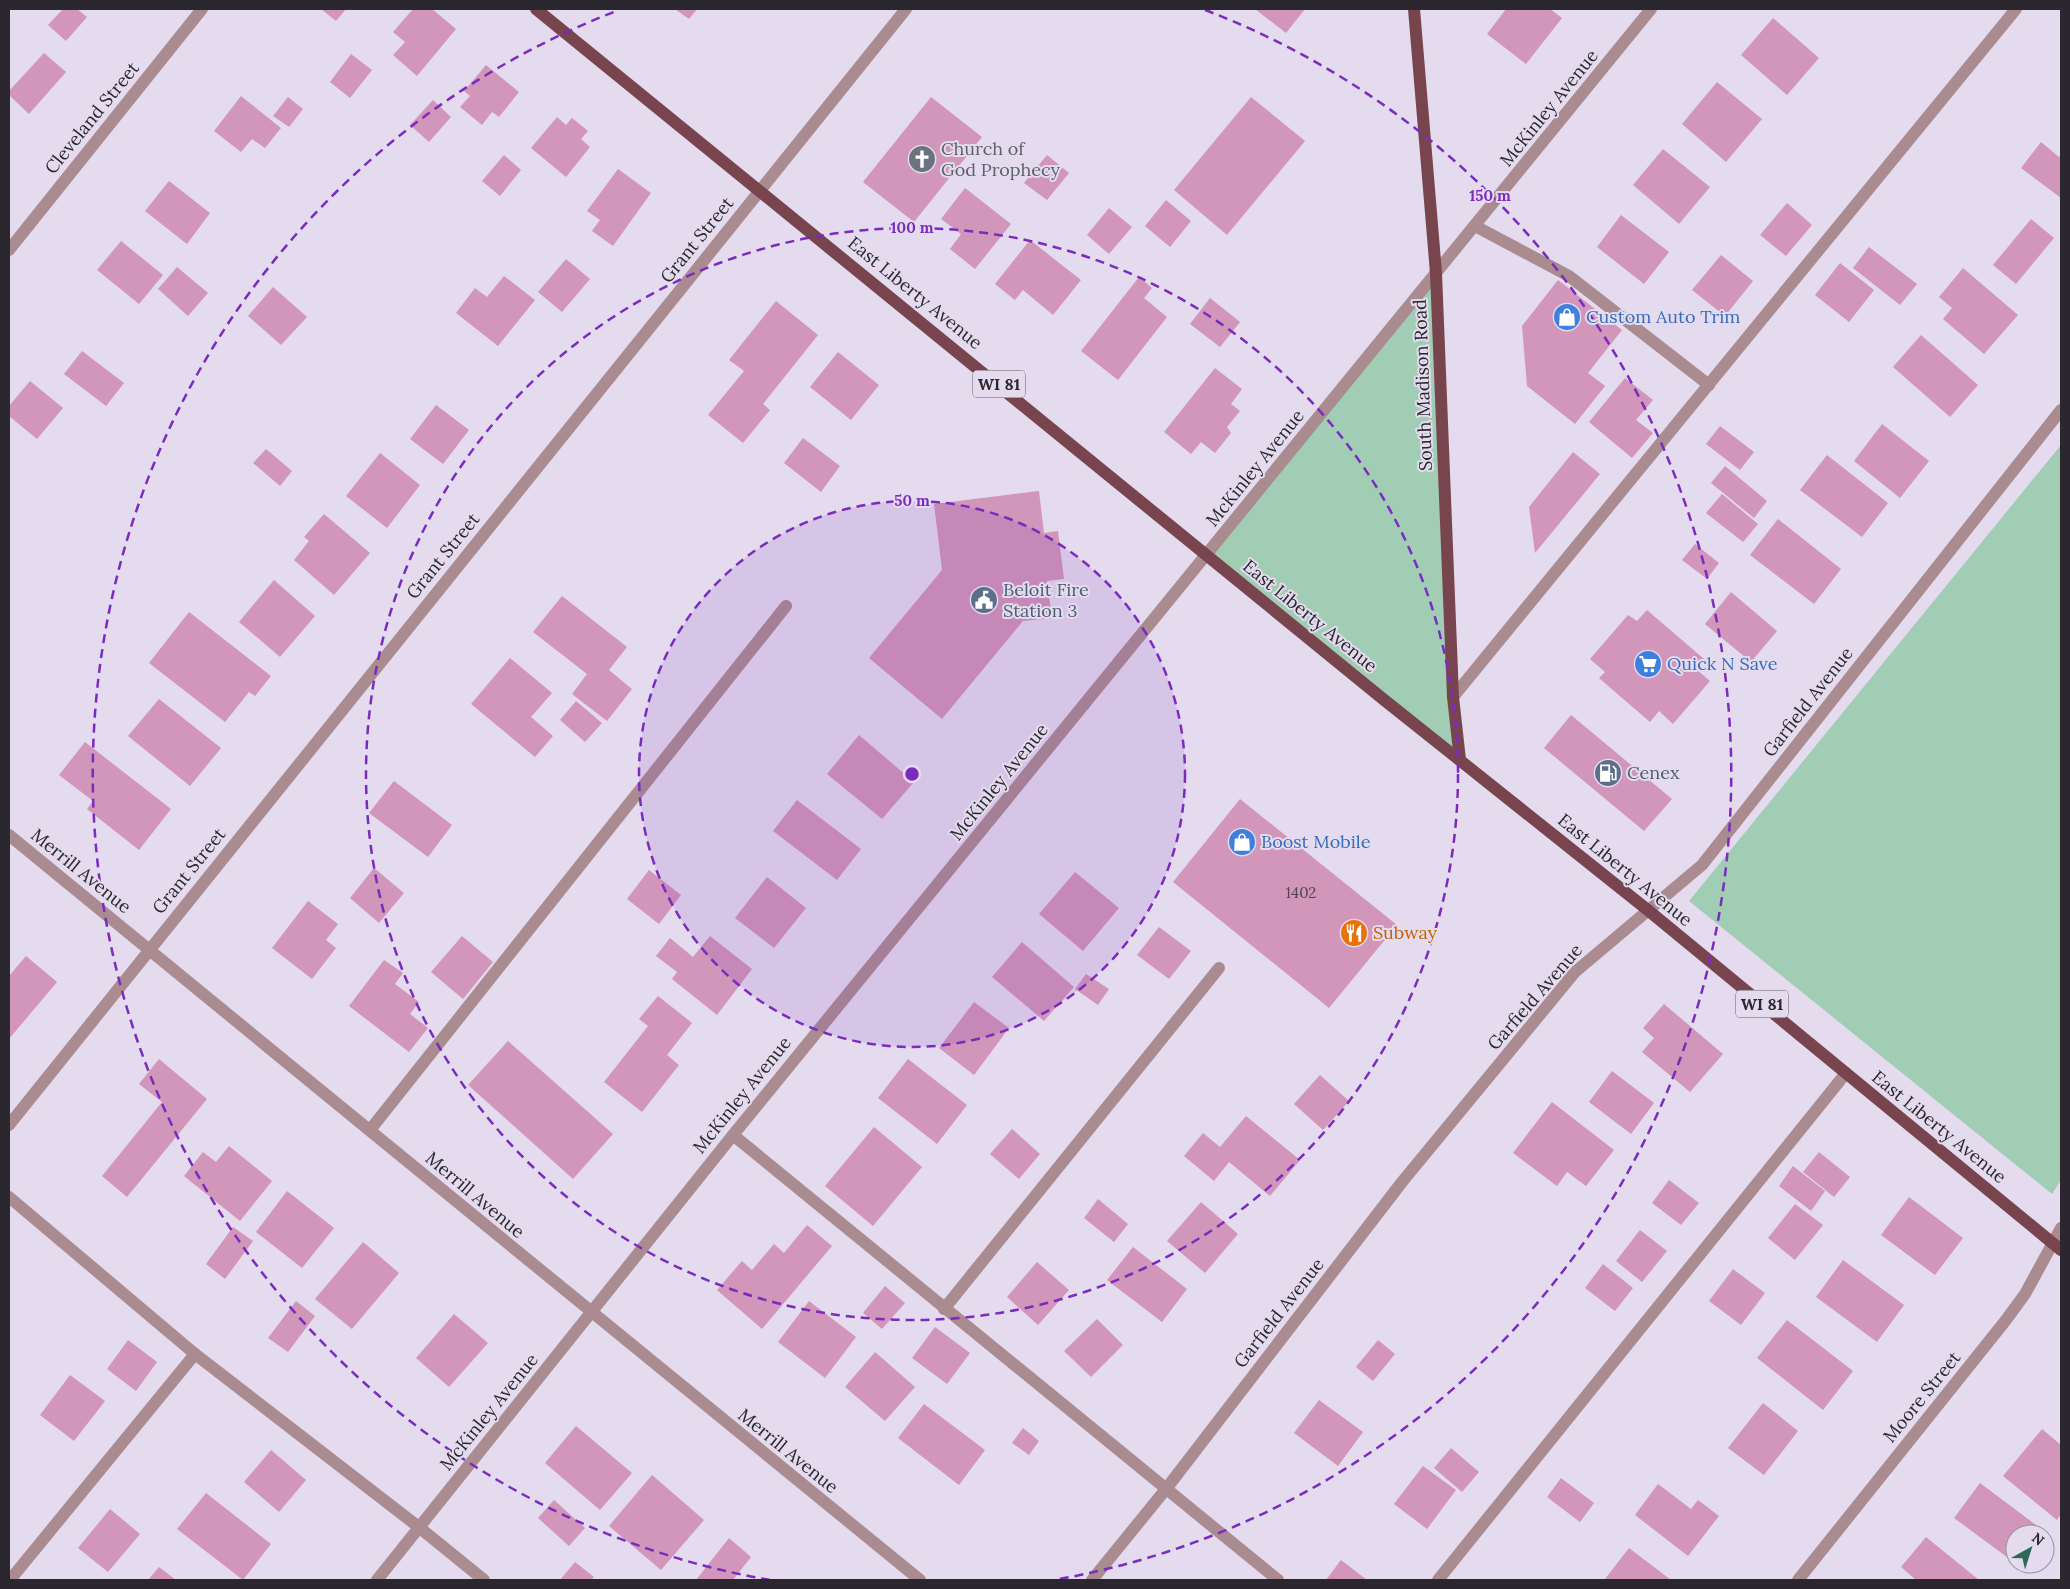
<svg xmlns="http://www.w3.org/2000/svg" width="2070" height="1589" viewBox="0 0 2070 1589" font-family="Lora,serif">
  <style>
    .green { fill: #a1cdb5 }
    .building { fill: #d196b9 }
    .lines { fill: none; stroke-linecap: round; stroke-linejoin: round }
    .minor { stroke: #aa8b90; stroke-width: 12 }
    .major { stroke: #78454f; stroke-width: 12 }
    .ring { fill: none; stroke: #7b2cbf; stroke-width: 2.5; stroke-dasharray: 9 6 }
    .labels { text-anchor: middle; stroke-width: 4; stroke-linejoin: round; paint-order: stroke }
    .number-label { font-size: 15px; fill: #544351 }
    .shield { fill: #e4dbee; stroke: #625d68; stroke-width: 1 }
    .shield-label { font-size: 16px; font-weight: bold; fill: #2a272e }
    .street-label { font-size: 18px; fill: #2a272e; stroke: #e4dbee }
    .worship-label { font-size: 18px; fill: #5b616d; stroke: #e4dbee; text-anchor: start }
    .shop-label { font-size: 18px; fill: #366cbe; stroke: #e4dbee; text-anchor: start }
    .service-label { font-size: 18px; fill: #4e5e75; stroke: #e4dbee; text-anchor: start }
    .food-label { font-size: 18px; fill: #c56008; stroke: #e4dbee; text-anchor: start }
    .centre { fill: #7b2cbf; stroke: #e4dbee; stroke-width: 2.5 }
    .ring-label { font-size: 15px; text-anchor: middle; font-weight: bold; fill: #7b2cbf; stroke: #e4dbee; stroke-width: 4; stroke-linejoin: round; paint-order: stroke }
  </style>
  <rect width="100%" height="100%" fill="#e4dbee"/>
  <g class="green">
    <path d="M1436 273 1460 760 1207 554Z"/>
    <path d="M2061 445V1180L2052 1194 1689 901Z"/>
  </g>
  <g class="building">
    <path d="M63 9H77L87 17 66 41 48 25Z"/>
    <path d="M321 9H346L336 21Z"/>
    <path d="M413 9H432L456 29 417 76 393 55 405 42 393 32Z"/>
    <path d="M675 9H697L689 19Z"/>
    <path d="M1255 9H1305L1286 33Z"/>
    <path d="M1506 9H1550L1562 18 1526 64 1487 34Z"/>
    <path d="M1773 18 1819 58 1787 95 1741 55Z"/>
    <path d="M44 53 66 72 29 114 9 95V91Z"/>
    <path d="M351 54 372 70 350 98 330 82Z"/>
    <path d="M486 65 519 92 499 117 492 112 482 125 460 107 470 96 464 91Z"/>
    <path d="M1717 82 1762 119 1726 162 1682 124Z"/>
    <path d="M241 96 281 128 265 148 252 139 241 152 214 131Z"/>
    <path d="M288 97 303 109 289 127 273 116Z"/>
    <path d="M931 97 982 137 914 222 863 182Z"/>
    <path d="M1251 97 1305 141 1227 235 1174 190Z"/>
    <path d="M433 100 451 117 429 142 410 125Z"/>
    <path d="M557 117 566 125 572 118 588 131 581 139 590 147 566 177 531 148Z"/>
    <path d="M2041 142 2059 157 2061 154V198L2021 168Z"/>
    <path d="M1663 149 1710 187 1679 224 1633 185Z"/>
    <path d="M504 155 521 170 500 196 482 181Z"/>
    <path d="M1047 155 1069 173 1047 200 1024 183Z"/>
    <path d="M618 169 651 193 613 246 592 231 600 220 587 211Z"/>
    <path d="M169 181 210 213 187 244 145 211Z"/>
    <path d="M965 188 1011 224 975 269 950 249 961 234 941 219Z"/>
    <path d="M1166 200 1191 221 1170 247 1145 226Z"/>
    <path d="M1787 203 1812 225 1786 256 1760 235Z"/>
    <path d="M1109 208 1132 227 1109 254 1087 235Z"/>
    <path d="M1621 215 1669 252 1644 284 1597 247Z"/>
    <path d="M2031 219 2054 238 2016 284 1993 265Z"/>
    <path d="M1030 240 1081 280 1053 315 1023 290 1015 300 995 284Z"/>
    <path d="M121 241 163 275 139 304 97 270Z"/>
    <path d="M1869 247 1917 284 1900 305 1853 268Z"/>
    <path d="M1721 255 1753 281 1725 316 1692 290Z"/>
    <path d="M566 259 590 279 562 312 538 292Z"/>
    <path d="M1840 263 1874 290 1849 322 1815 295Z"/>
    <path d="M177 267 208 293 188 316 158 289Z"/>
    <path d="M1963 268 2018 315 1984 354 1943 319 1952 308 1939 297Z"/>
    <path d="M504 276 535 300 498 346 456 313 475 288 487 297Z"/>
    <path d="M1139 277 1152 288 1144 298 1167 317 1118 380 1081 351Z"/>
    <path d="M1558 280 1622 330 1588 373 1605 386 1575 424 1527 386 1522 326Z"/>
    <path d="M273 287 307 317 281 345 248 316Z"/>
    <path d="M1210 298 1240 322 1220 347 1190 324Z"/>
    <path d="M776 301 818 335 763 404 770 410 743 443 708 415 744 371 729 360Z"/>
    <path d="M1921 335 1978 385 1950 417 1893 367Z"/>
    <path d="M82 351 124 383 106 406 64 374Z"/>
    <path d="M838 352 879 385 851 420 810 387Z"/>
    <path d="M1215 368 1242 389 1231 404 1240 411 1227 427 1231 433 1215 453 1201 442 1191 454 1164 432Z"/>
    <path d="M1625 378 1653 400 1636 420 1653 433 1632 458 1589 422Z"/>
    <path d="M30 381 63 408 37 439 9 416V406Z"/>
    <path d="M436 405 469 430 443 464 410 439Z"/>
    <path d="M1882 424 1929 461 1900 498 1854 461Z"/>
    <path d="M1720 426 1754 452 1740 470 1706 444Z"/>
    <path d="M803 438 840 466 821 492 784 463Z"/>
    <path d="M266 449 292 471 280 486 253 463Z"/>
    <path d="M1573 452 1600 474 1535 553 1529 507Z"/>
    <path d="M380 453 420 485 387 528 346 496Z"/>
    <path d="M1827 455 1888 503 1862 537 1800 490Z"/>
    <path d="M1725 466 1767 501 1754 518 1711 483Z"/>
    <path d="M1039 491 1044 533 1058 531 1064 579 1047 581 1052 618 1023 621 942 719 869 658 942 570 934 504Z"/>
    <path d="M1722 494 1758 524 1743 542 1706 513Z"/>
    <path d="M324 514 370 553 334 595 294 560 309 541 304 537Z"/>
    <path d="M1778 519 1841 569 1814 604 1750 555Z"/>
    <path d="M1695 544 1719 563 1707 579 1682 560Z"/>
    <path d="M274 580 315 616 280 657 239 622Z"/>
    <path d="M1731 592 1777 631 1751 662 1705 624Z"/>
    <path d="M562 596 627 647 609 670 632 689 607 721 572 694 587 674 533 632Z"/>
    <path d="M1647 610 1704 659 1696 669 1710 681 1673 724 1659 711 1650 722 1599 678 1605 672 1590 659 1628 615 1637 621Z"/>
    <path d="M189 612 271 676 255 696 249 692 225 722 149 663Z"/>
    <path d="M510 658 552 693 531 717 553 736 535 757 471 704Z"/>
    <path d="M159 699 221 748 190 786 128 736Z"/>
    <path d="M576 701 602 723 585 742 560 720Z"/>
    <path d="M1571 715 1672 799 1644 831 1544 748Z"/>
    <path d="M859 735 914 782 882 819 827 774Z"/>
    <path d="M85 742 171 809 139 850 87 809 93 801 59 775Z"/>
    <path d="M394 781 452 825 428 857 369 813Z"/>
    <path d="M1240 799 1397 925 1329 1008 1173 882Z"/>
    <path d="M797 800 861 849 837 880 773 831Z"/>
    <path d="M374 868 404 893 379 923 350 898Z"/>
    <path d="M649 870 681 895 659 924 627 899Z"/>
    <path d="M1075 872 1119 908 1083 951 1039 914Z"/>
    <path d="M767 877 806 908 774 948 735 918Z"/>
    <path d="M308 901 338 924 326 940 336 948 312 979 272 948Z"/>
    <path d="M1159 927 1191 951 1169 979 1137 955Z"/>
    <path d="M462 936 493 962 463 999 431 972Z"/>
    <path d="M710 936 752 969 717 1015 672 979 677 972 656 956 670 938 693 957Z"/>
    <path d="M1022 942 1074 987 1044 1021 992 977Z"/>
    <path d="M26 956 57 982 9 1039V976Z"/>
    <path d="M384 960 403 973 395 984 419 1002 410 1014 428 1028 409 1052 349 1006Z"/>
    <path d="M1086 974 1109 989 1098 1005 1075 989Z"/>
    <path d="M658 996 692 1023 667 1055 679 1065 642 1112 604 1082 648 1026 639 1019Z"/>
    <path d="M974 1002 1009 1028 974 1075 939 1048Z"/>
    <path d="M1664 1004 1723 1054 1690 1092 1642 1052 1654 1038 1643 1028Z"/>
    <path d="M508 1041 613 1134 573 1179 468 1085Z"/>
    <path d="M159 1059 207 1099 127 1197 102 1176 162 1102 139 1084Z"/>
    <path d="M908 1059 967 1105 937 1144 878 1098Z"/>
    <path d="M1612 1071 1654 1103 1631 1134 1589 1102Z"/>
    <path d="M1320 1075 1349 1101 1323 1130 1294 1104Z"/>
    <path d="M1552 1102 1614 1150 1586 1186 1567 1172 1557 1186 1513 1153Z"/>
    <path d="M1246 1116 1300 1160 1270 1196 1229 1162 1214 1181 1184 1156 1203 1133 1220 1147Z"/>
    <path d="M874 1127 922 1167 873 1226 825 1186Z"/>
    <path d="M1012 1129 1040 1154 1019 1179 990 1154Z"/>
    <path d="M229 1146 272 1181 240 1221 184 1176 203 1152 216 1162Z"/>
    <path d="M1819 1152 1850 1177 1834 1197 1803 1172Z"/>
    <path d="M1793 1166 1825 1191 1811 1211 1779 1186Z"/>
    <path d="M1669 1180 1699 1203 1681 1225 1652 1203Z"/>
    <path d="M287 1191 334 1228 302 1268 256 1232Z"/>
    <path d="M1909 1197 1963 1238 1935 1275 1881 1235Z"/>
    <path d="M1098 1199 1128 1224 1114 1242 1084 1218Z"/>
    <path d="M1201 1202 1238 1234 1205 1273 1167 1241Z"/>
    <path d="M1795 1204 1823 1225 1795 1260 1768 1238Z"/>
    <path d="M807 1225 832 1246 762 1329 717 1290 742 1261 752 1270 774 1244 784 1253Z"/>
    <path d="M233 1227 253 1241 225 1279 206 1264Z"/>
    <path d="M1640 1230 1667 1251 1642 1282 1616 1261Z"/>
    <path d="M363 1242 399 1273 352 1329 315 1299Z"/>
    <path d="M1133 1247 1187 1289 1162 1322 1107 1280Z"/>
    <path d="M1843 1260 1904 1305 1877 1342 1816 1297Z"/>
    <path d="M1037 1262 1069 1290 1038 1325 1007 1297Z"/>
    <path d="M1603 1264 1633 1288 1615 1311 1585 1288Z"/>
    <path d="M1733 1269 1765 1293 1741 1325 1709 1301Z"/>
    <path d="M885 1286 905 1303 882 1329 863 1313Z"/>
    <path d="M296 1301 315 1316 288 1352 268 1338Z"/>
    <path d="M809 1301 856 1337 825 1378 778 1342Z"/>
    <path d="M454 1314 488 1343 449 1387 416 1358Z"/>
    <path d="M1097 1319 1123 1345 1091 1377 1064 1351Z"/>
    <path d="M1787 1320 1853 1371 1823 1410 1757 1358Z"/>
    <path d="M935 1327 970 1353 947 1384 912 1358Z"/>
    <path d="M128 1340 157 1362 136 1391 107 1369Z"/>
    <path d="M1378 1340 1395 1354 1373 1381 1356 1367Z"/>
    <path d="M875 1352 915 1387 885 1421 845 1387Z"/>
    <path d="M70 1375 105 1401 74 1441 40 1415Z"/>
    <path d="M1319 1400 1363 1432 1338 1466 1294 1433Z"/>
    <path d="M1763 1403 1798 1431 1764 1475 1728 1448Z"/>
    <path d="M924 1404 985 1450 959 1485 898 1438Z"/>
    <path d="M576 1426 632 1473 600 1510 545 1463Z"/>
    <path d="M1023 1428 1039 1441 1029 1455 1012 1443Z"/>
    <path d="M2042 1429 2061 1445V1514L2057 1520 2003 1476Z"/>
    <path d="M1451 1448 1479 1472 1462 1492 1434 1468Z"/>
    <path d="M271 1450 306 1480 279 1512 244 1482Z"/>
    <path d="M1423 1466 1456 1490 1427 1529 1394 1504Z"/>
    <path d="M652 1475 704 1520 661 1570 609 1526Z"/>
    <path d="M1561 1478 1594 1503 1580 1522 1547 1497Z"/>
    <path d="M1980 1483 2036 1525 2030 1534H2015V1554L2011 1560 1954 1518Z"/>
    <path d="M1658 1484 1691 1509 1698 1500 1719 1516 1688 1556 1635 1515Z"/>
    <path d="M206 1493 271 1544 243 1580 177 1529Z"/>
    <path d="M554 1500 585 1528 569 1546 538 1518Z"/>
    <path d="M110 1509 140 1534 108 1572 78 1548Z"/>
    <path d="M1926 1537 1979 1580H1916L1901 1567Z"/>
    <path d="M729 1538 751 1557 733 1580H696Z"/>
    <path d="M1629 1548 1671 1580H1608L1605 1579Z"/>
    <path d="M1341 1560 1367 1580H1326Z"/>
    <path d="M575 1562 594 1577 591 1580H560Z"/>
    <path d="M159 1567 176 1580H148Z"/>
  </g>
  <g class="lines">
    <g class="minor">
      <path d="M1475 226 1569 276 1709 385"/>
      <path d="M9 250 202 9"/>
      <path d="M1453 697 2016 9"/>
      <path d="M9 835C313 1083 615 1333 920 1580"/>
      <path d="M9 1125 906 9"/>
      <path d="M370 1130 786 606"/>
      <path d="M733 1135 1278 1580"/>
      <path d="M9 1197 195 1354 420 1528 484 1580"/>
      <path d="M944 1309 1219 968"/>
      <path d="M10 1580 195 1354"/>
      <path d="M377 1580 733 1135 1651 9"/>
      <path d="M1092 1580 1166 1489 1402 1182 1575 972 1702 865 2061 410"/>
      <path d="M1438 1580 1846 1073"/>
      <path d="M1798 1580 2006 1320 2025 1294 2061 1228"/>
    </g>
    <g class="major">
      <path d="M536 9 1383 699 1649 911 2061 1250"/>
      <path d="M1414 9 1436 273 1453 697 1460 760"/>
    </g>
  </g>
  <circle cx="912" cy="774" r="273" fill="#7b2cbf" fill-opacity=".12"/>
  <g class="ring">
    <circle cx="912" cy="774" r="273"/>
    <circle cx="912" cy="774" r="546"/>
    <path d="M770 1580A818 818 0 0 1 619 10M1205 10A818 818 0 0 1 1054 1580"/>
  </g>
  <defs>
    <g id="church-disc" transform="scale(1.4375)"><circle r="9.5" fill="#6b7280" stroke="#e4dbee"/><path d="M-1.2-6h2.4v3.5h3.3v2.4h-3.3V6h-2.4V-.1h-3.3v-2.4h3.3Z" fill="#fff"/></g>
    <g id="shop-disc" transform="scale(1.4375)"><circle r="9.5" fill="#3f7fe0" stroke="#e4dbee"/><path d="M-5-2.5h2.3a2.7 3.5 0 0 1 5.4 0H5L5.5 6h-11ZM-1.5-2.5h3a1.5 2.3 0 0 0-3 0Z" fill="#fff"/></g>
    <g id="civic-disc" transform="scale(1.4375)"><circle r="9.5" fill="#5c6f8a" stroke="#e4dbee"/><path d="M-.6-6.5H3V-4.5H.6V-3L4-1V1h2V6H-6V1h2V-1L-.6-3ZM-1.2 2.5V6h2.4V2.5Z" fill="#fff"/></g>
    <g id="supermarket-disc" transform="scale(1.4375)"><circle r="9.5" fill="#3f7fe0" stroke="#e4dbee"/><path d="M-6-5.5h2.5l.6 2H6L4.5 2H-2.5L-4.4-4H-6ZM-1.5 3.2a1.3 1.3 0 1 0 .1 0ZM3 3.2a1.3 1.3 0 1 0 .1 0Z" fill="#fff"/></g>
    <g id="fuel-disc" transform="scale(1.4375)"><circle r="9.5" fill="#5c6f8a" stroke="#e4dbee"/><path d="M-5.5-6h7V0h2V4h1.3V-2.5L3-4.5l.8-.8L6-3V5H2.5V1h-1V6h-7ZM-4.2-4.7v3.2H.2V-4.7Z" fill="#fff"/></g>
    <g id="restaurant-disc" transform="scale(1.4375)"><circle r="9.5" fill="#e8710a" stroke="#e4dbee"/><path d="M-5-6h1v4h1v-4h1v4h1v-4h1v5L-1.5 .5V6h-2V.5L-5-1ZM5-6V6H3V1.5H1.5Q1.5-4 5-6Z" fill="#fff"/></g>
  </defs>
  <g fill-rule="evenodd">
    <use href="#church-disc" x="922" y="159"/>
    <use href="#shop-disc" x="1567" y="317"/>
    <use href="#civic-disc" x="984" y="600"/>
    <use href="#supermarket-disc" x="1648" y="664"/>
    <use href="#fuel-disc" x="1608" y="773"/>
    <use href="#shop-disc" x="1242" y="842"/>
    <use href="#restaurant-disc" x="1354" y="933"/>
  </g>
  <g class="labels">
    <g class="number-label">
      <text x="1301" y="898">1402</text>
    </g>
    <g class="shield">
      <rect x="973" y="370.5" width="52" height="27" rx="4"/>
      <rect x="1736" y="990.5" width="52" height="27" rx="4"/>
    </g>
    <g class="shield-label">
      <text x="999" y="390">WI 81</text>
      <text x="1762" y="1010">WI 81</text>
    </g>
    <g class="street-label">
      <text transform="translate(1549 108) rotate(-51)" y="6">McKinley Avenue</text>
      <text transform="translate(92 118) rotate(-51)" y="6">Cleveland Street</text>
      <text transform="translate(697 240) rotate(-51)" y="6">Grant Street</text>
      <text transform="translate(915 293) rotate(39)" y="6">East Liberty Avenue</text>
      <text transform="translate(1423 385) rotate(-92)" y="6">South Madison Road</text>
      <text transform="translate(1255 468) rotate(-51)" y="6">McKinley Avenue</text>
      <text transform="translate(443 556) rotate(-51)" y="6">Grant Street</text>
      <text transform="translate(1310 616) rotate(39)" y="6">East Liberty Avenue</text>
      <text transform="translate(1808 702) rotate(-52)" y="6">Garfield Avenue</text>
      <text transform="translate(999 782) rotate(-51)" y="6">McKinley Avenue</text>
      <text transform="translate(1625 870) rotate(39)" y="6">East Liberty Avenue</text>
      <text transform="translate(81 871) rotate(39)" y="6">Merrill Avenue</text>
      <text transform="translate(189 871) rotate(-51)" y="6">Grant Street</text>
      <text transform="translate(1535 997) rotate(-49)" y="6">Garfield Avenue</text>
      <text transform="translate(742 1095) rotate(-51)" y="6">McKinley Avenue</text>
      <text transform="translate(1939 1127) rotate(39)" y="6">East Liberty Avenue</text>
      <text transform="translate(475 1195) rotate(40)" y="6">Merrill Avenue</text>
      <text transform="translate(1279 1313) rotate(-52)" y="6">Garfield Avenue</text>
      <text transform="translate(1922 1397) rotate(-51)" y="6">Moore Street</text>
      <text transform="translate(489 1412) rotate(-51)" y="6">McKinley Avenue</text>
      <text transform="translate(788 1451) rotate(39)" y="6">Merrill Avenue</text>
    </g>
    <g class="worship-label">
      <text x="941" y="155">Church of<tspan x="941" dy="21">God Prophecy</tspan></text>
    </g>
    <g class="shop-label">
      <text x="1586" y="323">Custom Auto Trim</text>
      <text x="1667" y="670">Quick N Save</text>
      <text x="1261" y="848">Boost Mobile</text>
    </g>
    <g class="service-label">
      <text x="1003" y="596">Beloit Fire<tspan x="1003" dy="21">Station 3</tspan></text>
      <text x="1627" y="779">Cenex</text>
    </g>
    <g class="food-label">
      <text x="1373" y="939">Subway</text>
    </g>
  </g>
  <circle cx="912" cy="774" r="8" class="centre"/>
  <g class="ring-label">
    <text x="1490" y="201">150 m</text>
    <text x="912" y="233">100 m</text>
    <text x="912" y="506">50 m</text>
  </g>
  <rect width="2070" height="1589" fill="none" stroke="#2a272e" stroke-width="20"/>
  <g transform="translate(2030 1549) rotate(39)"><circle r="24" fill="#e4dbee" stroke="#9a93a1"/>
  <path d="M0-4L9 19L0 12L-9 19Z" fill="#2d6954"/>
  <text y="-8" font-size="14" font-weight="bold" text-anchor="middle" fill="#2a272e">N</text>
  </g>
</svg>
